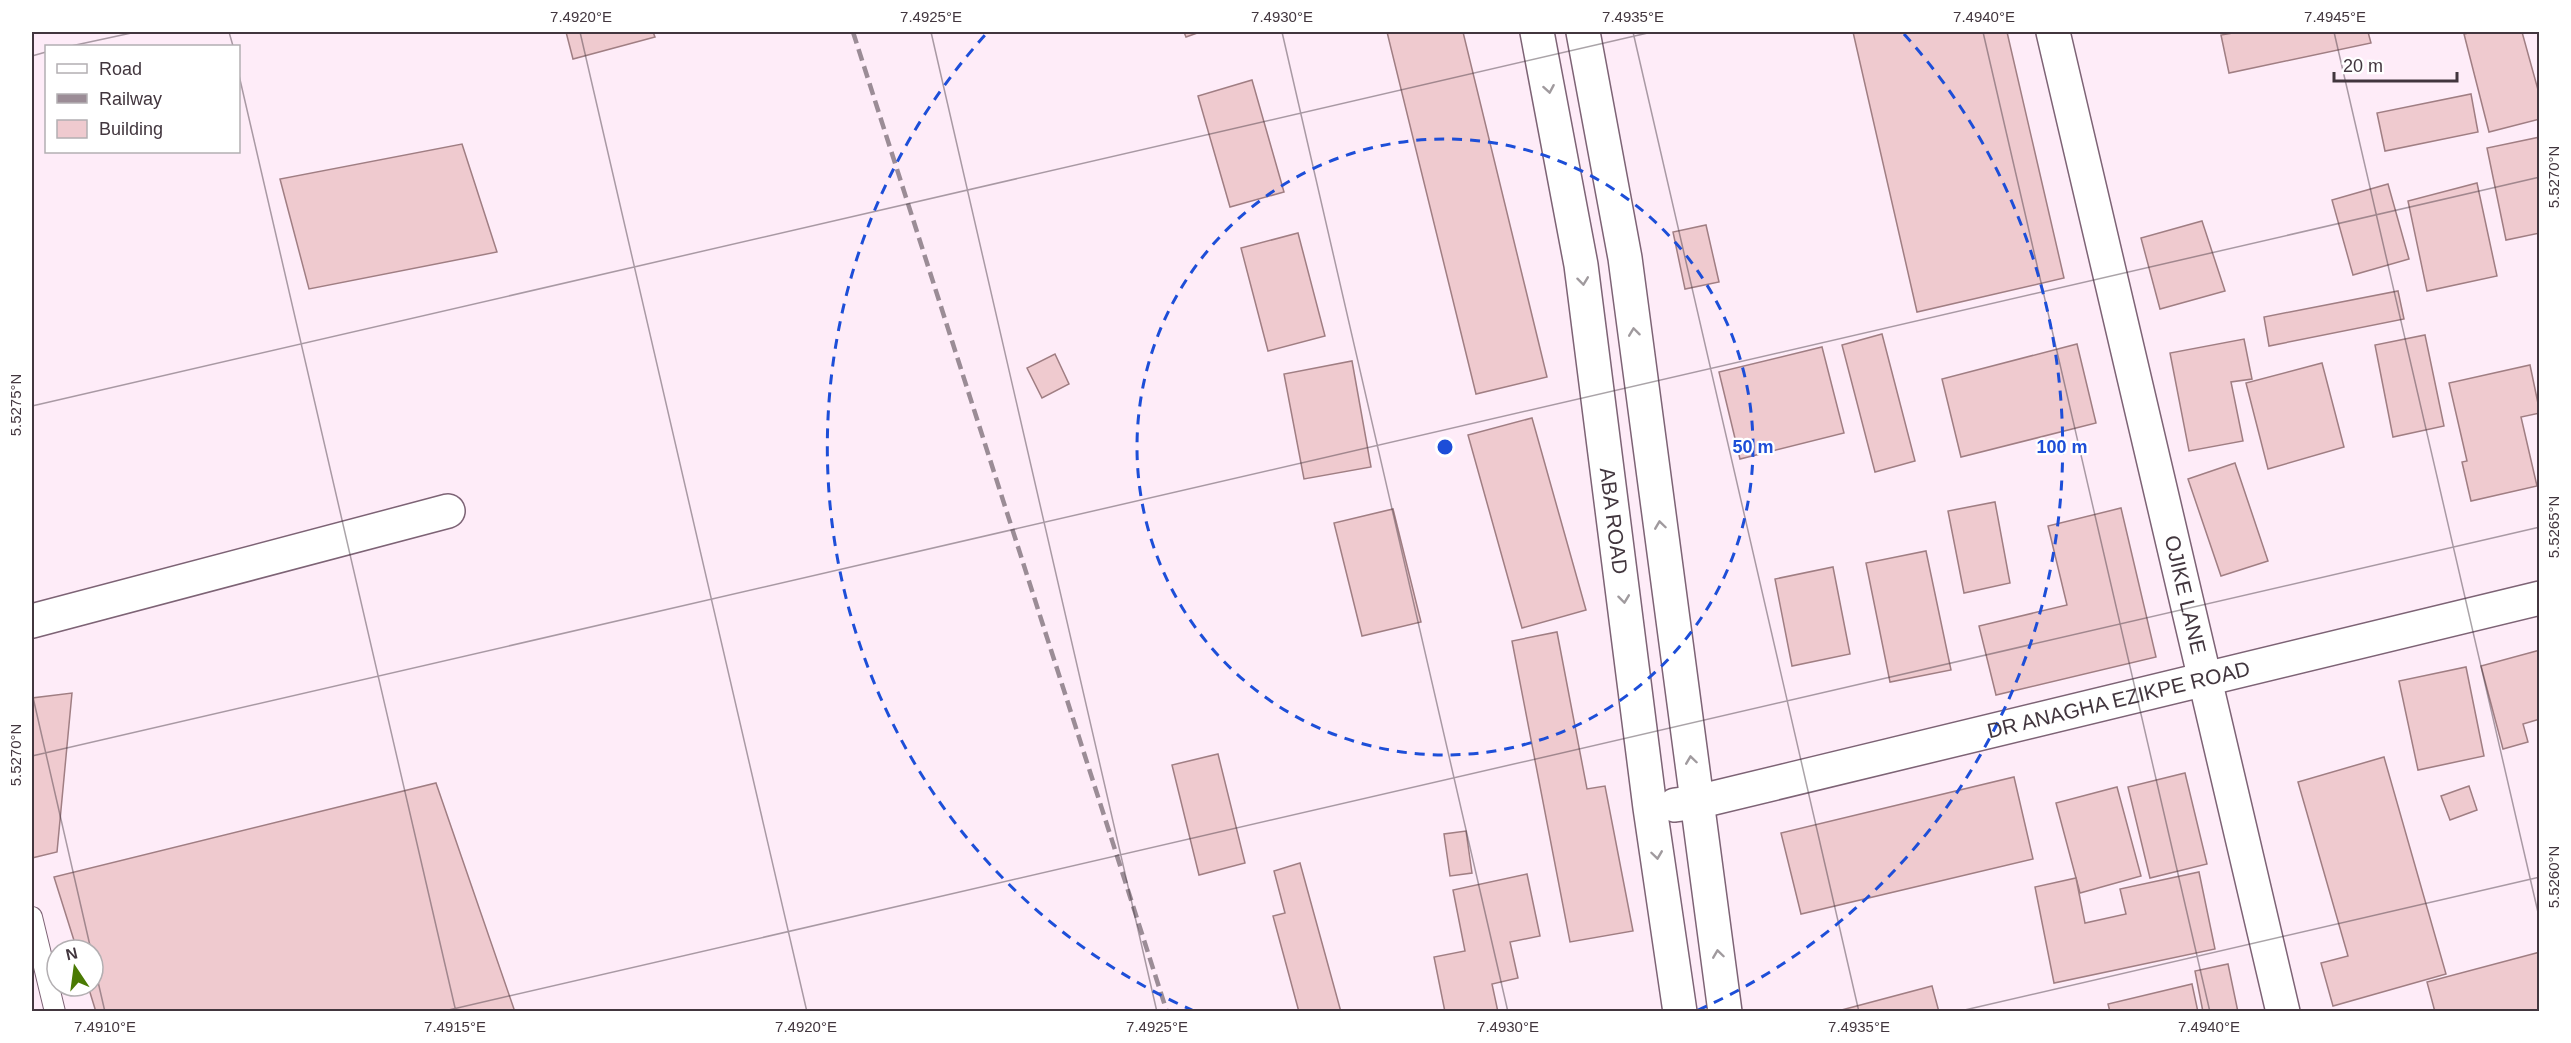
<svg xmlns="http://www.w3.org/2000/svg" width="2571" height="1043" viewBox="0 0 2571 1043" font-family="Arial,sans-serif">
  <style>
    .building { fill: #efcacf; stroke: #a07e83; stroke-width: 1.5 }
    .lines { fill: none; stroke-linecap: round; stroke-linejoin: round }
    .lane-casing { stroke: #7d6375; stroke-width: 22 }
    .street-casing { stroke: #7d6375; stroke-width: 36 }
    .secondary-casing { stroke: #7d6375; stroke-width: 36 }
    .lane { stroke: #fff; stroke-width: 20 }
    .street { stroke: #fff; stroke-width: 33 }
    .secondary { stroke: #fff; stroke-width: 33 }
    .rail { stroke: #9b8c96; stroke-width: 4.5; stroke-dasharray: 12 6; stroke-linecap: butt }
    .oneway { stroke: #a09a9e }
    .ticks { fill: none; stroke: #42363e; stroke-width: 1.5; stroke-opacity: 0.45 }
    .ring { fill: none; stroke: #1d4ed8; stroke-width: 3; stroke-dasharray: 10 8 }
    .labels { text-anchor: middle; stroke-width: 4.5; stroke-linejoin: round; paint-order: stroke }
    .street-label { font-size: 21px; fill: #42363e; stroke: #fff }
    .centre { fill: #1d4ed8; stroke: #fff; stroke-width: 3 }
    .ring-label { font-size: 18px; text-anchor: middle; font-weight: bold; fill: #1d4ed8; stroke: #fff; stroke-width: 4.5; stroke-linejoin: round; paint-order: stroke }
    .neatline { fill: none; stroke: #42363e; stroke-width: 2 }
    .ticks-label { font-size: 15px; text-anchor: middle; fill: #42363e }
  </style>
  <rect width="100%" height="100%" fill="#feecf8"/>
  <g class="building">
    <path d="M566 32H653L655 37 573 59Z"/>
    <path d="M1184 32H1200L1186 37Z"/>
    <path d="M1387 32H1463L1547 377 1476 394Z"/>
    <path d="M1853 32H2007L2064 278 1917 312Z"/>
    <path d="M2239 32H2368L2371 43 2229 73 2221 35Z"/>
    <path d="M2473 32H2522L2540 97V119L2489 132 2464 34Z"/>
    <path d="M1252 80 1284 192 1230 207 1198 96Z"/>
    <path d="M2471 94 2478 132 2385 151 2377 113Z"/>
    <path d="M2540 137V233L2506 240 2487 148Z"/>
    <path d="M462 144 497 252 309 289 280 179Z"/>
    <path d="M2477 183 2497 276 2427 291 2408 201Z"/>
    <path d="M2388 184 2409 259 2353 275 2332 200Z"/>
    <path d="M2202 221 2225 291 2160 309 2141 238Z"/>
    <path d="M1706 225 1719 282 1685 289 1673 232Z"/>
    <path d="M1298 233 1325 336 1268 351 1241 248Z"/>
    <path d="M2398 291 2404 319 2269 346 2264 317Z"/>
    <path d="M1882 334 1915 461 1875 472 1842 345Z"/>
    <path d="M2425 335 2444 426 2393 437 2375 345Z"/>
    <path d="M2244 339 2252 379 2231 382 2243 441 2189 451 2170 353Z"/>
    <path d="M2077 344 2096 423 1961 457 1942 379Z"/>
    <path d="M1822 347 1844 433 1740 459 1719 372Z"/>
    <path d="M1055 354 1069 384 1042 398 1027 368Z"/>
    <path d="M1352 361 1371 467 1304 479 1284 374Z"/>
    <path d="M2322 363 2344 447 2268 469 2246 383Z"/>
    <path d="M2530 365 2540 413 2521 417 2537 486 2471 501 2462 462 2467 461 2449 383Z"/>
    <path d="M1532 418 1586 610 1522 628 1468 435Z"/>
    <path d="M2235 463 2268 561 2221 576 2188 479Z"/>
    <path d="M1995 502 2010 583 1964 593 1948 511Z"/>
    <path d="M2121 508 2156 657 1996 695 1979 626 2067 605 2048 526Z"/>
    <path d="M1393 509 1421 622 1362 636 1334 523Z"/>
    <path d="M1926 551 1951 670 1890 682 1866 563Z"/>
    <path d="M1833 567 1850 654 1792 666 1775 579Z"/>
    <path d="M1557 632 1587 789 1605 786 1633 931 1570 942 1512 641Z"/>
    <path d="M2540 650V719L2523 724 2528 742 2503 749 2481 666Z"/>
    <path d="M2466 667 2484 756 2418 770 2399 681Z"/>
    <path d="M72 693 57 852 32 858V698Z"/>
    <path d="M1218 754 1245 863 1199 875 1172 765Z"/>
    <path d="M2384 757 2446 974 2333 1006 2321 963 2348 956 2298 782Z"/>
    <path d="M2185 773 2207 864 2150 878 2128 787Z"/>
    <path d="M2014 777 2033 859 1801 914 1781 833Z"/>
    <path d="M436 783 515 1012H96L88 986H93V950H77L54 877Z"/>
    <path d="M2469 786 2477 810 2450 820 2441 796Z"/>
    <path d="M2117 787 2141 876 2080 893 2056 803Z"/>
    <path d="M1466 831 1472 873 1450 876 1444 834Z"/>
    <path d="M1300 863 1341 1012H1299L1273 916 1285 913 1274 871Z"/>
    <path d="M2199 872 2215 949 2054 983 2035 887 2076 878 2085 923 2126 914 2120 889Z"/>
    <path d="M1527 874 1540 936 1510 942 1518 978 1492 984 1498 1012H1445L1434 957 1465 951 1453 890Z"/>
    <path d="M2540 952V1012H2435L2427 982Z"/>
    <path d="M2228 964 2238 1012H2203L2195 971Z"/>
    <path d="M2192 984 2198 1012H2110L2108 1004Z"/>
    <path d="M1932 986 1939 1012H1834Z"/>
  </g>
  <g class="lines">
    <g class="lane-casing">
      <path id="lane" d="M32 917 55 1012"/>
    </g>
    <g class="street-casing">
      <g id="street">
        <path id="s1" d="M2053 32 2283 1012"/>
        <path d="M32 621 448 511"/>
      </g>
    </g>
    <g class="secondary-casing">
      <g id="secondary">
        <path id="s2" d="M1537 32 1581 265 1650 808 1680 1012"/>
        <path d="M1583 32 1625 258 1725 1012"/>
        <path id="s3" d="M1675 805 1697 802 2540 598"/>
      </g>
    </g>
    <use href="#lane" class="lane"/>
    <use href="#street" class="street"/>
    <use href="#secondary" class="secondary"/>
    <path class="rail" d="M853 32 1167 1012"/>
  </g>
  <defs><path id="oneway-chevron" d="M-2-3.5L2.5 0L-2 3.5" fill="none" stroke-width="1.6" stroke-linecap="round" stroke-linejoin="round" transform="scale(1.5)"/></defs>
  <g class="oneway">
    <use href="#oneway-chevron" transform="translate(1549 89) rotate(80)"/>
    <use href="#oneway-chevron" transform="translate(1583 281) rotate(83)"/>
    <use href="#oneway-chevron" transform="translate(1634 332) rotate(-97)"/>
    <use href="#oneway-chevron" transform="translate(1660 525) rotate(-98)"/>
    <use href="#oneway-chevron" transform="translate(1624 599) rotate(83)"/>
    <use href="#oneway-chevron" transform="translate(1691 760) rotate(-98)"/>
    <use href="#oneway-chevron" transform="translate(1657 855) rotate(82)"/>
    <use href="#oneway-chevron" transform="translate(1718 954) rotate(-98)"/>
  </g>
  <path class="ticks" d="M229 32 233 46M580 32 807 1012M931 32 1157 1012M1282 32 1508 1012M1633 32 1859 1012M1983 32 2210 1012M2334 32 2540 921M71 46 136 32M32 56 46 52M238 71 456 1012M32 406 1652 32M32 693 91 950M32 756 2540 177M93 960 105 1012M440 1012 2540 527M1956 1012 2540 877"/>
  <g class="ring">
    <circle cx="1445" cy="447" r="308"/>
    <path d="M1194 1011A617 617 0 0 1 986 34M1904 34A617 617 0 0 1 1696 1011"/>
  </g>
  <g class="labels">
    <g class="street-label">
      <text dy="7" stroke="none"><textPath href="#s2" startOffset="495">ABA ROAD</textPath></text>
      <text dy="7" stroke="none"><textPath href="#s1" startOffset="578">OJIKE LANE</textPath></text>
      <text dy="7" stroke="none"><textPath href="#s3" startOffset="456">DR ANAGHA EZIKPE ROAD</textPath></text>
    </g>
  </g>
  <circle cx="1445" cy="447" r="9" class="centre"/>
  <g class="ring-label">
    <text x="1753" y="453">50 m</text>
    <text x="2062" y="453">100 m</text>
  </g>
  <rect width="2571" height="1043" fill="none" stroke="#ffffff" stroke-width="66"/>
  <rect x="45" y="45" width="195" height="108" fill="#ffffff" stroke="#b3afb2" stroke-width="1.5"/>
  <rect x="57" y="64" width="30" height="9" fill="#ffffff" stroke="#b3afb2" stroke-width="1.5"/>
  <text x="99" y="75" font-size="18" fill="#42363e">Road</text>
  <rect x="57" y="94" width="30" height="9" fill="#9b8c96" stroke="#b3afb2" stroke-width="1.5"/>
  <text x="99" y="105" font-size="18" fill="#42363e">Railway</text>
  <rect x="57" y="120" width="30" height="18" fill="#efcacf" stroke="#b3afb2" stroke-width="1.5"/>
  <text x="99" y="135" font-size="18" fill="#42363e">Building</text>
  <g transform="translate(75 968) rotate(347)"><circle r="28" fill="#ffffff" stroke="#b3afb2" stroke-width="1.5"/>
  <path d="M0-4.5L10 22L0 15L-10 22Z" fill="#4a7a03"/>
  <text y="-9" font-size="16" font-weight="bold" text-anchor="middle" fill="#42363e">N</text>
  </g>
  <path d="M2334 72v9h123v-9" fill="none" stroke="#42363e" stroke-width="3"/>
  <text x="2343" y="72" font-size="18" fill="#42363e" stroke="#ffffff" stroke-width="4.5" paint-order="stroke">20 m</text>
  <rect x="33" y="33" width="2505" height="977" class="neatline"/>
  <g class="ticks-label">
    <text x="581" y="22">7.4920°E</text>
    <text x="931" y="22">7.4925°E</text>
    <text x="1282" y="22">7.4930°E</text>
    <text x="1633" y="22">7.4935°E</text>
    <text x="1984" y="22">7.4940°E</text>
    <text x="2335" y="22">7.4945°E</text>
    <text transform="translate(2554 177) rotate(-90)" y="5">5.5270°N</text>
    <text transform="translate(16 405) rotate(-90)" y="5">5.5275°N</text>
    <text transform="translate(2554 527) rotate(-90)" y="5">5.5265°N</text>
    <text transform="translate(16 755) rotate(-90)" y="5">5.5270°N</text>
    <text transform="translate(2554 877) rotate(-90)" y="5">5.5260°N</text>
    <text x="105" y="1032">7.4910°E</text>
    <text x="455" y="1032">7.4915°E</text>
    <text x="806" y="1032">7.4920°E</text>
    <text x="1157" y="1032">7.4925°E</text>
    <text x="1508" y="1032">7.4930°E</text>
    <text x="1859" y="1032">7.4935°E</text>
    <text x="2209" y="1032">7.4940°E</text>
  </g>
</svg>
